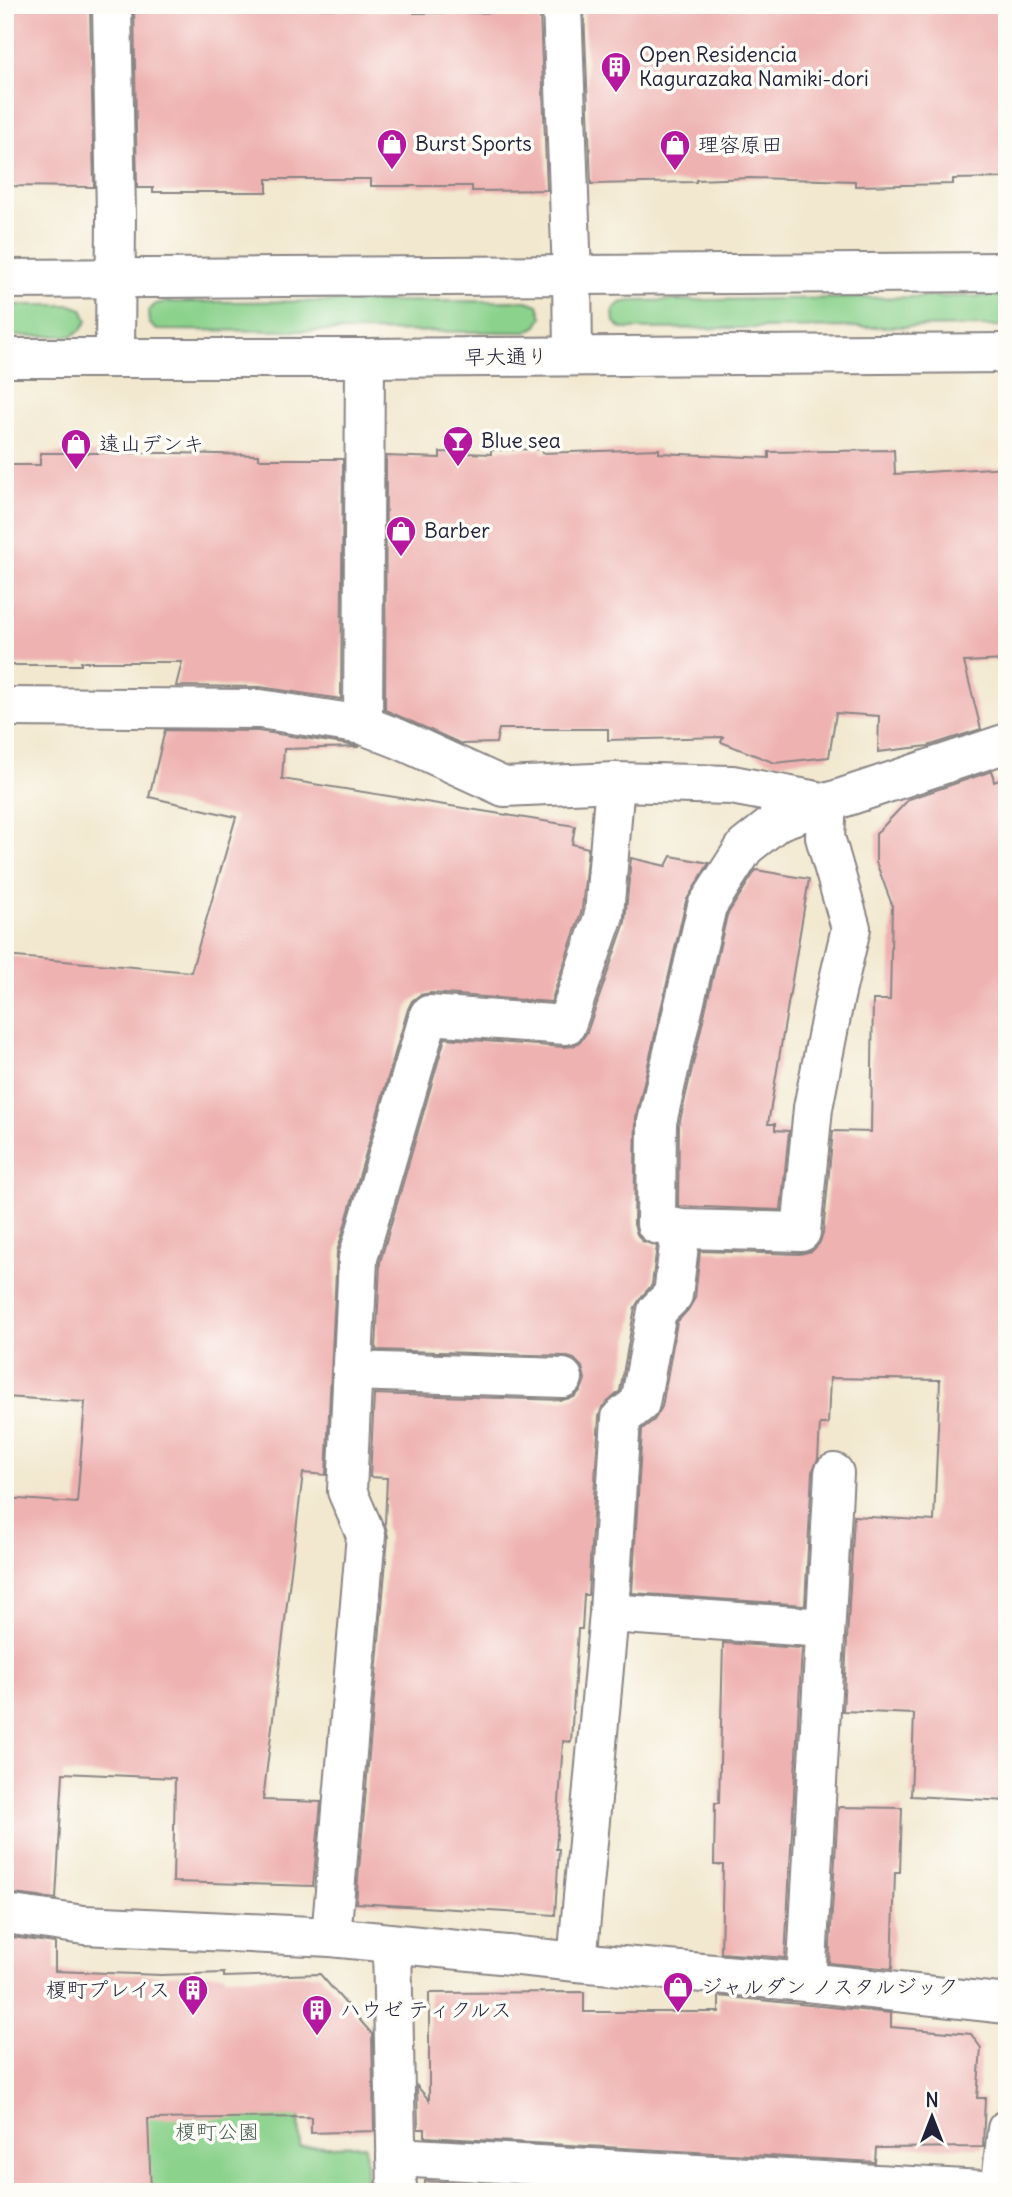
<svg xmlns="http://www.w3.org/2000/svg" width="1012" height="2197" viewBox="0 0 1012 2197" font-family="Delius,'Klee One',sans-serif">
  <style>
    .green { fill: #8bd28c; stroke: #567a64; stroke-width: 2 }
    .building { fill: #eeb2b1 }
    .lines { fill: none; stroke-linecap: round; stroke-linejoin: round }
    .minor-casing { stroke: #8a8585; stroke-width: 42 }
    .minor { stroke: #fff; stroke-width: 38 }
    .labels { text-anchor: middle; stroke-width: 7; stroke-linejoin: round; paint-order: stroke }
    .poi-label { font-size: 21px; fill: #22223b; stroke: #fdfcf7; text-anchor: start }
    .street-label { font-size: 21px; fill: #22223b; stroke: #fdfcf7 }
    .park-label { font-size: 21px; fill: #476057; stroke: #fdfcf7 }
  </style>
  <rect width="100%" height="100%" fill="#fdfcf7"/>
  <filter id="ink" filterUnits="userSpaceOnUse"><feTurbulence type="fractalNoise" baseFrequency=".0143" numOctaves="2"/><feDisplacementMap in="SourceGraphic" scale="14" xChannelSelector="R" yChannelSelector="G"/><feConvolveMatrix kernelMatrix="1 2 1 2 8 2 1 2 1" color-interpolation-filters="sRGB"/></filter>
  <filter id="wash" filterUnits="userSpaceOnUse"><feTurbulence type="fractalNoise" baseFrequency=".00686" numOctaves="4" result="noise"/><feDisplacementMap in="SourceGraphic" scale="28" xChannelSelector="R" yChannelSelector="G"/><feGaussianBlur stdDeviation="1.57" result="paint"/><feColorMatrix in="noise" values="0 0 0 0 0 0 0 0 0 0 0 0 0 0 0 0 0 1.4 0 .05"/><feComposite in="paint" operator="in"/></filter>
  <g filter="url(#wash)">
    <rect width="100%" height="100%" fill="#f2e8cf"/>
    <g class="green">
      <path d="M1007 296V326L622 329 614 322 613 310 620 303 631 301Z"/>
      <path d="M527 301 538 305 542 317 537 326 526 332 157 330 149 323 148 311 156 304 166 302Z"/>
      <path d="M5 305H71L82 309 87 321 81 330 71 336H5Z"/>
      <path d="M298 2071 300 2147 365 2145 367 2192H70L67 2072Z"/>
    </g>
    <g id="blocks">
      <g class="building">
        <path d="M11 5H90L94 187 5 186V53H11Z"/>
        <path d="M134 5H310V8L414 11V13L540 12 547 190 472 191V186H371V179H267V192H153V188H137Z"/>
        <path d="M586 5H1007V178L953 179V184L855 186V181L750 178 696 180V182L591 184 584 11Z"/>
        <path d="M542 449V453L659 449V453L769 458V452L894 450 895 474 1007 467V660L964 662 981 729 928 746 878 752 879 716 836 713 829 757 775 763 721 742 723 737 608 740V729H499L496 743 462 744 385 710 386 456 440 458V452L491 454V450Z"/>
        <path d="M40 453H174L259 455V459H343L341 699 260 687 176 686 182 662H81V665H11L10 574H5V465H40Z"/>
        <path d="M165 730 258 731 357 746 359 747 284 749 282 779 575 826 572 844 588 848 582 910 551 1002 431 993 420 995 412 1001 408 1009 337 1252 326 1475 303 1473 263 1800 321 1802 313 1886 173 1882 175 1778 63 1773 56 1899 5 1893V1498L77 1503 85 1402 5 1397V956L191 972 236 817 149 797Z"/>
        <path d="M992 771 994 782 1007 777V1801L911 1796 914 1714 843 1711 854 1516 934 1521 940 1380 830 1378 828 1424H820L818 1459 812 1472 805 1605 632 1593 642 1429 654 1420 662 1407 677 1322 688 1310 695 1298 700 1251 800 1254 812 1251 819 1244 823 1234 833 1131 871 1132 873 1000H890L892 905 876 862V834L909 799Z"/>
        <path d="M671 856 709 863 686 901 636 1117 634 1224 637 1234 642 1241 657 1246 652 1285 642 1296 635 1307 620 1391 602 1407 599 1417 588 1595H584L582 1629H578L571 1742 563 1741 556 1849H559L555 1915 356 1903 388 1537 385 1524 387 1478 370 1477 374 1394 562 1400 574 1397 581 1390 585 1379 582 1367 574 1359 564 1356 376 1350 380 1262 445 1038 564 1047 573 1046 581 1041 587 1032 625 922 631 858 666 866Z"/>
        <path d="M756 870 809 879 768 1124H775V1130L789 1131 781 1210 678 1206 679 1125 727 915Z"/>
        <path d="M723 1643 802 1648 785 1958 721 1953 723 1865H714L715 1803H719Z"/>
        <path d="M838 1807 902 1808 900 1872H895L892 1969 829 1963Z"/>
        <path d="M5 1936 55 1943V1971L161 1975 224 1973V1977L320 1974 372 2034 374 2131 311 2133V2117L148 2119 151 2192H5Z"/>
        <path d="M584 1992V2012H719V1996L891 2013V2027L971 2034 981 2048 977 2098H985L983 2147 876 2148 875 2162 425 2137V2129H418L417 2086 429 2100V1993Z"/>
        <path d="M425 2181 624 2192H425Z"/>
      </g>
    </g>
  </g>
  <g filter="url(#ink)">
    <use href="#blocks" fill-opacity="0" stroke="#8a8585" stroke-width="2"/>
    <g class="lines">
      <g class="minor-casing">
        <g id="minor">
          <path d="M112 5 116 215 115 357"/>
          <path d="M562 5 572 275 573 356"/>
          <path d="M5 279 1007 272"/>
          <path d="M5 358H365L1007 353"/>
          <path d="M5 707 260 709 363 725 399 739 504 787 615 782 732 785 827 803 1007 743"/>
          <path d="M363 725 365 358"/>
          <path d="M827 803 825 837 851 928 834 1001 813 1108 801 1232 681 1229 656 1224 657 1122 707 906 745 847 778 821Z"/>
          <path d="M352 1371 563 1378"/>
          <path d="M609 1613 825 1628"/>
          <path d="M5 1914 84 1925 331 1937 577 1962 806 1982 1007 2004"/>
          <path d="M331 1937 366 1535 347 1491 358 1258 429 1015 566 1025 604 915 615 782"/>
          <path d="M392 1944 397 2192"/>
          <path d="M577 1962 609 1613 621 1418 640 1403 657 1311 673 1295 681 1229"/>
          <path d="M806 1982 834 1473"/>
          <path d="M396 2157 1000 2191"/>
          <path d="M1000 2192 1007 2129"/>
        </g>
      </g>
      <use href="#minor" class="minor"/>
    </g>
  </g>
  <defs>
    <g id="building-pin" transform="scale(1.575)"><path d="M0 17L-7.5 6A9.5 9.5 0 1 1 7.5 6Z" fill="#b5179e" stroke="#fdfcf7"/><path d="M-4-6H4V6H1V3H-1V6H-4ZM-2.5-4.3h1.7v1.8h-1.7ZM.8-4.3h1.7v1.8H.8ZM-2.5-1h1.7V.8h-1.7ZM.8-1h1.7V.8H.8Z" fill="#fff"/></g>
    <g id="shop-pin" transform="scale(1.575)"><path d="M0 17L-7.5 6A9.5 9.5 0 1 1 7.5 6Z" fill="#b5179e" stroke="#fdfcf7"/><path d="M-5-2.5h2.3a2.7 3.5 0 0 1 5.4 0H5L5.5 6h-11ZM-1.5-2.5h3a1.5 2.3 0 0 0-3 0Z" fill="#fff"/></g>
    <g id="bar-pin" transform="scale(1.575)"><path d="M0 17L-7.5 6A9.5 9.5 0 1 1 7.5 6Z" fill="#b5179e" stroke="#fdfcf7"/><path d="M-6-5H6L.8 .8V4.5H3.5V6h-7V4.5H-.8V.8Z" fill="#fff"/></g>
  </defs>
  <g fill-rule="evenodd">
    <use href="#building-pin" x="616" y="67"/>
    <use href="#shop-pin" x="392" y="144"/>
    <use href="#shop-pin" x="675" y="145"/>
    <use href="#bar-pin" x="458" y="441"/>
    <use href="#shop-pin" x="76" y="444"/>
    <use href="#shop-pin" x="401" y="531"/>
    <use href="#shop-pin" x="678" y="1987"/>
    <use href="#building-pin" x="193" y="1990"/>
    <use href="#building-pin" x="317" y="2010"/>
  </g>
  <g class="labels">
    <g class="poi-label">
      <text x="639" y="62">Open Residencia<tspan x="639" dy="24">Kagurazaka Namiki-dori</tspan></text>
      <text x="415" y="151">Burst Sports</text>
      <text x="698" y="152">理容原田</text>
      <text x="481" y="448">Blue sea</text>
      <text x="99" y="451">遠山デンキ</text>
      <text x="424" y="538">Barber</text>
      <text x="701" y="1994">ジャルダン ノスタルジック</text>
      <text x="170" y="1997" text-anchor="end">榎町プレイス</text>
      <text x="340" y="2017">ハウゼ ティクルス</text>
    </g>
    <g class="street-label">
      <text transform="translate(506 357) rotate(-1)" y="7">早大通り</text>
    </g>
    <g class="park-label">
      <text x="217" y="2139">榎町公園</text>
    </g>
  </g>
  <rect width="1012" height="2197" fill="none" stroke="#fdfcf7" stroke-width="28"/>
  <g transform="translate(932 2117)" stroke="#fdfcf7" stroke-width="5" paint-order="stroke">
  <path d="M0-5L12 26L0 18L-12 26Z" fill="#22223b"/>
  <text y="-10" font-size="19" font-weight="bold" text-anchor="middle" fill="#22223b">N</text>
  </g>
</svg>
